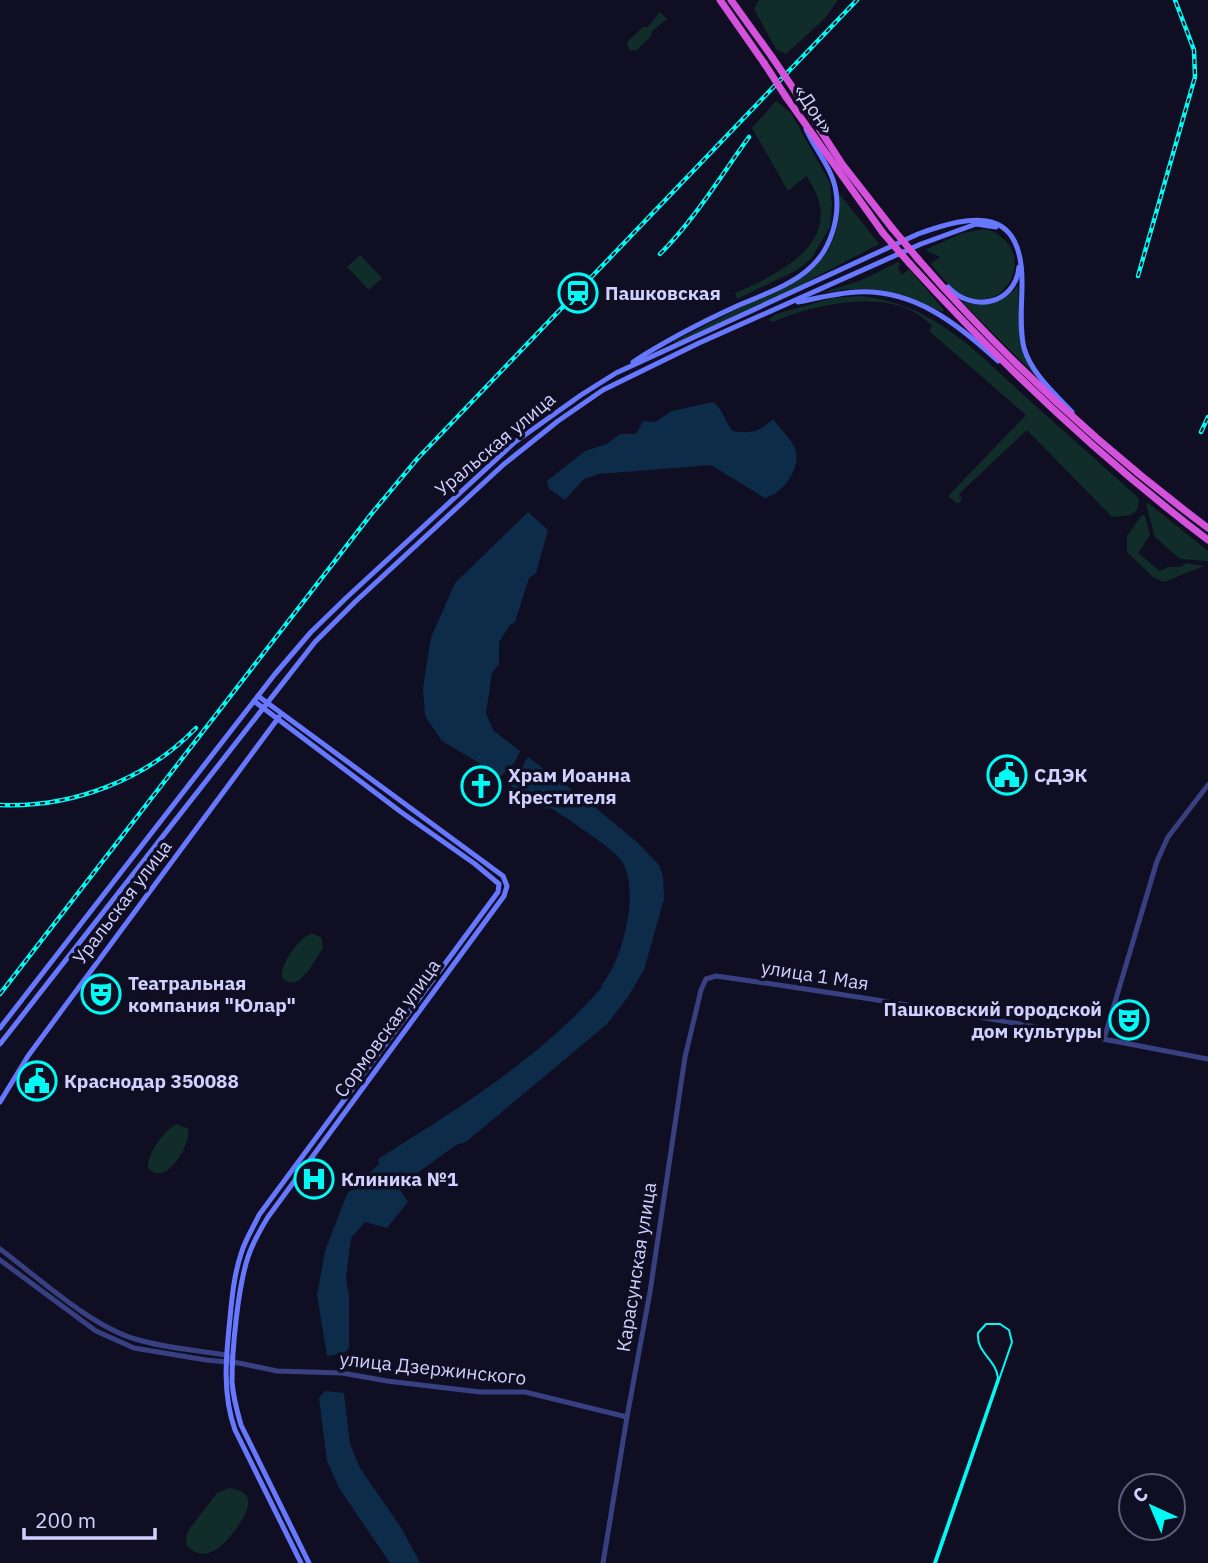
<svg xmlns="http://www.w3.org/2000/svg" width="1208" height="1563" viewBox="0 0 1208 1563" font-family="'IBM Plex Sans',sans-serif">
  <style>
    .green { fill: #112d29 }
    .water { fill: #0d2c49 }
    .lines { fill: none; stroke-linecap: round; stroke-linejoin: round }
    .tertiary { stroke: #394082; stroke-width: 5 }
    .secondary { stroke: #6878fe; stroke-width: 5 }
    .trunk { stroke: #d452db; stroke-width: 7 }
    .tram { stroke: #01faf3; stroke-width: 2 }
    .rail-casing { stroke: #01faf3; stroke-width: 4.5 }
    .rail { stroke: #0f0e23; stroke-width: 2; stroke-dasharray: 5; stroke-linecap: butt }
    .trunk-bridge { stroke: #d452db; stroke-width: 7 }
    .labels { text-anchor: middle; stroke-width: 7; stroke-linejoin: round; paint-order: stroke }
    .street-label { font-size: 19px; fill: #d1d1ff; stroke: #0f0e23 }
    .poi-label { font-size: 19px; font-weight: bold; fill: #d1d1ff; stroke: #0f0e23; text-anchor: start }
  </style>
  <rect width="100%" height="100%" fill="#0f0e23"/>
  <g class="green">
    <path d="M759 0H838L825 18 786 54 776 49 754 9Z"/>
    <path d="M660 12 667 19 652 31 651 36 637 50H630L627 45 628 41 643 27H648Z"/>
    <path d="M776 101 791 113 830 183 832 205 830 227 811 259 797 270 737 299 735 293C784 272 851 238 806 176L788 191 752 128Z"/>
    <path d="M838 192 879 244 791 290 682 341 673 342 806 274C833 254 843 225 838 192Z"/>
    <path d="M986 229C1043 247 1005 324 958 292 947 285 939 274 931 264L940 257 925 250 962 233Z"/>
    <path d="M360 255 382 278 369 290 347 267Z"/>
    <path d="M898 262 900 264 898 269 902 275 909 269 944 310 942 312C915 298 886 287 855 289 843 289 832 292 821 293L862 280Z"/>
    <path d="M1018 285 1020 340 1036 376 962 302C982 307 1006 304 1018 285Z"/>
    <path d="M860 296C935 304 976 352 1029 400 1064 431 1098 462 1133 493L1139 499 1137 510 1131 515 1112 517 1027 430 959 494 962 499 958 504 948 496 1026 415 929 331 932 326C927 321 921 316 914 312 878 291 810 305 773 322L768 320 776 314 833 298Z"/>
    <path d="M1148 503 1208 551V561L1180 559 1155 537 1146 504Z"/>
    <path d="M1142 515 1145 516 1150 535 1138 553 1160 571 1168 567H1181L1186 563 1204 566 1164 582 1154 578 1127 552V536Z"/>
    <path d="M312 933 322 938 323 948C314 961 298 996 282 977 280 964 299 938 312 933Z"/>
    <path d="M1119 1014 1144 1022 1139 1041 1114 1035Z"/>
    <path d="M177 1124 188 1129C192 1142 166 1189 148 1168 146 1155 165 1129 177 1124Z"/>
    <path d="M229 1488C262 1492 245 1517 233 1533 221 1549 204 1563 187 1546L186 1536 190 1528 217 1493Z"/>
  </g>
  <g class="water">
    <path d="M713 402C724 410 724 421 733 431 751 434 759 432 773 419 780 428 789 437 794 446 804 465 783 494 765 498L711 465 599 474 584 479 565 500 549 489 547 481 585 451 607 444 620 434H636L643 421 655 422 672 411Z"/>
    <path d="M528 512 548 530 536 573 529 578 515 622 510 625 499 642V664L492 673 486 713 493 730 520 751 515 762 501 776 442 741 425 716 423 688 431 638 455 583Z"/>
    <path d="M528 757 597 809 639 844 659 865 663 876 664 899 644 970 628 997 607 1024 466 1142 456 1145 398 1187 408 1202 387 1228 365 1222 351 1238 346 1278 349 1296V1348L344 1353 327 1356 317 1295 325 1251 347 1194 379 1164 378 1159C458 1108 540 1059 602 987V984C623 960 641 888 621 860 615 850 563 816 551 808L547 809 512 787 507 780 522 767Z"/>
    <path d="M325 1391 344 1393 350 1444 360 1468 402 1529 420 1563H390L339 1488 327 1461 319 1398Z"/>
  </g>
  <g class="lines">
    <g class="tertiary">
      <path d="M1104 1039 1157 861 1168 837 1208 785"/>
      <path d="M0 1249C39 1278 89 1325 135 1339 164 1348 196 1350 226 1355L229 1357"/>
      <path d="M0 1260 96 1331 134 1348 206 1360 239 1363 277 1371 342 1373 387 1381 480 1392H525L627 1417"/>
      <path d="M603 1563 627 1417 650 1292 685 1057 701 990 706 979 716 976C880 999 1045 1027 1208 1059"/>
    </g>
    <g class="secondary">
      <path d="M948 287C972 313 1015 305 1019 267"/>
      <path d="M798 302C818 298 837 293 857 292 914 289 958 324 998 361"/>
      <path d="M633 362C665 341 702 322 737 306 762 295 793 285 812 266 831 248 840 217 836 192 833 169 815 150 806 129"/>
      <path d="M258 696 503 876 507 886 504 896 268 1217C260 1230 253 1242 248 1257 238 1287 232 1349 232 1382 233 1396 237 1411 241 1425L309 1563"/>
      <path d="M254 701 401 812 475 864 499 884 498 892 259 1215C253 1228 245 1240 241 1254 234 1275 232 1297 230 1318 226 1357 222 1393 235 1430L301 1563"/>
      <path d="M0 1028 275 674 311 632 346 598 515 442 581 395 616 373 918 234C973 214 1023 205 1022 284 1022 305 1019 327 1024 348 1031 373 1055 394 1072 412"/>
      <path d="M0 1044 315 642 356 601 503 465 558 421 603 390 699 343 921 244 976 224 996 227"/>
      <path d="M0 1102 28 1056 279 717"/>
    </g>
    <g class="trunk">
      <path d="M720 0 764 63"/>
      <path d="M731 0 772 57"/>
      <path d="M795 91 842 164 892 228"/>
      <path d="M786 97 883 233"/>
      <path d="M918 259C1005 359 1102 449 1208 528"/>
      <path d="M910 264C1001 364 1100 458 1208 540"/>
    </g>
    <path class="tram" d="M934 1563 998 1378C996 1359 976 1353 978 1333L986 1324H1000L1009 1330 1012 1342 936 1563"/>
    <g class="rail-casing">
      <g id="rail">
        <path d="M660 254C695 219 720 177 749 137"/>
        <path d="M1138 276 1195 77 1194 50 1175 0"/>
        <path d="M1201 432 1208 417"/>
        <path d="M0 805C72 808 146 780 196 728"/>
        <path d="M0 994 372 513 418 458 857 0"/>
      </g>
    </g>
    <use href="#rail" class="rail"/>
    <g class="trunk-bridge">
      <path d="M772 57 795 91"/>
      <path d="M764 63 786 97"/>
      <path d="M892 228 918 259"/>
      <path d="M883 233 910 264"/>
    </g>
  </g>
  <defs>
    <g id="station-ring" transform="scale(2.0125)"><circle r="9.5" fill="#0f0e23" stroke="#01faf3" stroke-width="1.5"/><path d="M-3-6H3Q5-6 5-4V2Q5 4 3 4L4.5 6H3L1.5 4h-3L-3 6H-4.5L-3 4Q-5 4-5 2V-4Q-5-6-3-6ZM-3.5-4v3h7v-3ZM-3.5 1v1.5H-2V1ZM2 1v1.5H3.5V1Z" fill="#01faf3"/></g>
    <g id="civic-ring" transform="scale(2.0125)"><circle r="9.5" fill="#0f0e23" stroke="#01faf3" stroke-width="1.5"/><path d="M-.6-6.5H3V-4.5H.6V-3L4-1V1h2V6H-6V1h2V-1L-.6-3ZM-1.2 2.5V6h2.4V2.5Z" fill="#01faf3"/></g>
    <g id="church-ring" transform="scale(2.0125)"><circle r="9.5" fill="#0f0e23" stroke="#01faf3" stroke-width="1.5"/><path d="M-1.2-6h2.4v3.5h3.3v2.4h-3.3V6h-2.4V-.1h-3.3v-2.4h3.3Z" fill="#01faf3"/></g>
    <g id="theatre-ring" transform="scale(2.0125)"><circle r="9.5" fill="#0f0e23" stroke="#01faf3" stroke-width="1.5"/><path d="M-5-5.5Q0-4 5-5.5V0Q5 5 0 6Q-5 5-5 0ZM-3.3-2.5H-1v1.5H-3.3ZM1-2.5H3.3v1.5H1ZM-2.8 1Q0 5.5 2.8 1Z" fill="#01faf3"/></g>
    <g id="hospital-ring" transform="scale(2.0125)"><circle r="9.5" fill="#0f0e23" stroke="#01faf3" stroke-width="1.5"/><path d="M-5-5h3v3.5h4V-5h3V5h-3V1.5h-4V5h-3Z" fill="#01faf3"/></g>
  </defs>
  <g fill-rule="evenodd">
    <use href="#station-ring" x="578" y="293"/>
    <use href="#civic-ring" x="1007" y="775"/>
    <use href="#church-ring" x="481" y="786"/>
    <use href="#theatre-ring" x="101" y="994"/>
    <use href="#theatre-ring" x="1129" y="1020"/>
    <use href="#civic-ring" x="37" y="1081"/>
    <use href="#hospital-ring" x="314" y="1179"/>
  </g>
  <g class="labels">
    <g class="street-label">
      <text transform="translate(814 109) rotate(56)" y="7">«Дон»</text>
      <text transform="translate(495 444) rotate(-40)" y="7">Уральская улица</text>
      <text transform="translate(122 902) rotate(-53)" y="7">Уральская улица</text>
      <text transform="translate(815 975) rotate(9)" y="7">улица 1 Мая</text>
      <text transform="translate(387 1028) rotate(-54)" y="7">Сормовская улица</text>
      <text transform="translate(636 1267) rotate(-81)" y="7">Карасунская улица</text>
      <text transform="translate(433 1368) rotate(6)" y="7">улица Дзержинского</text>
    </g>
    <g class="poi-label">
      <text x="605" y="300">Пашковская</text>
      <text x="508" y="782">Храм Иоанна<tspan x="508" dy="22">Крестителя</tspan></text>
      <text x="1034" y="782">СДЭК</text>
      <text x="128" y="990">Театральная<tspan x="128" dy="22">компания "Юлар"</tspan></text>
      <text x="1102" y="1016" text-anchor="end">Пашковский городской<tspan x="1102" dy="22">дом культуры</tspan></text>
      <text x="64" y="1088">Краснодар 350088</text>
      <text x="341" y="1186">Клиника №1</text>
    </g>
  </g>
  <g transform="translate(1152 1507) rotate(316)"><circle r="33" fill="#0f0e23" stroke="#5d5c7b" stroke-width="2"/>
  <path d="M0-5L12 26L0 18L-12 26Z" fill="#01faf3"/>
  <text y="-10" font-size="19" font-weight="bold" text-anchor="middle" fill="#d1d1ff">С</text>
  </g>
  <path d="M24 1528v10h131v-10" fill="none" stroke="#d1d1ff" stroke-width="3.5"/>
  <text x="35" y="1528" font-size="21" fill="#d1d1ff" stroke="#0f0e23" stroke-width="5" paint-order="stroke">200 m</text>
</svg>
